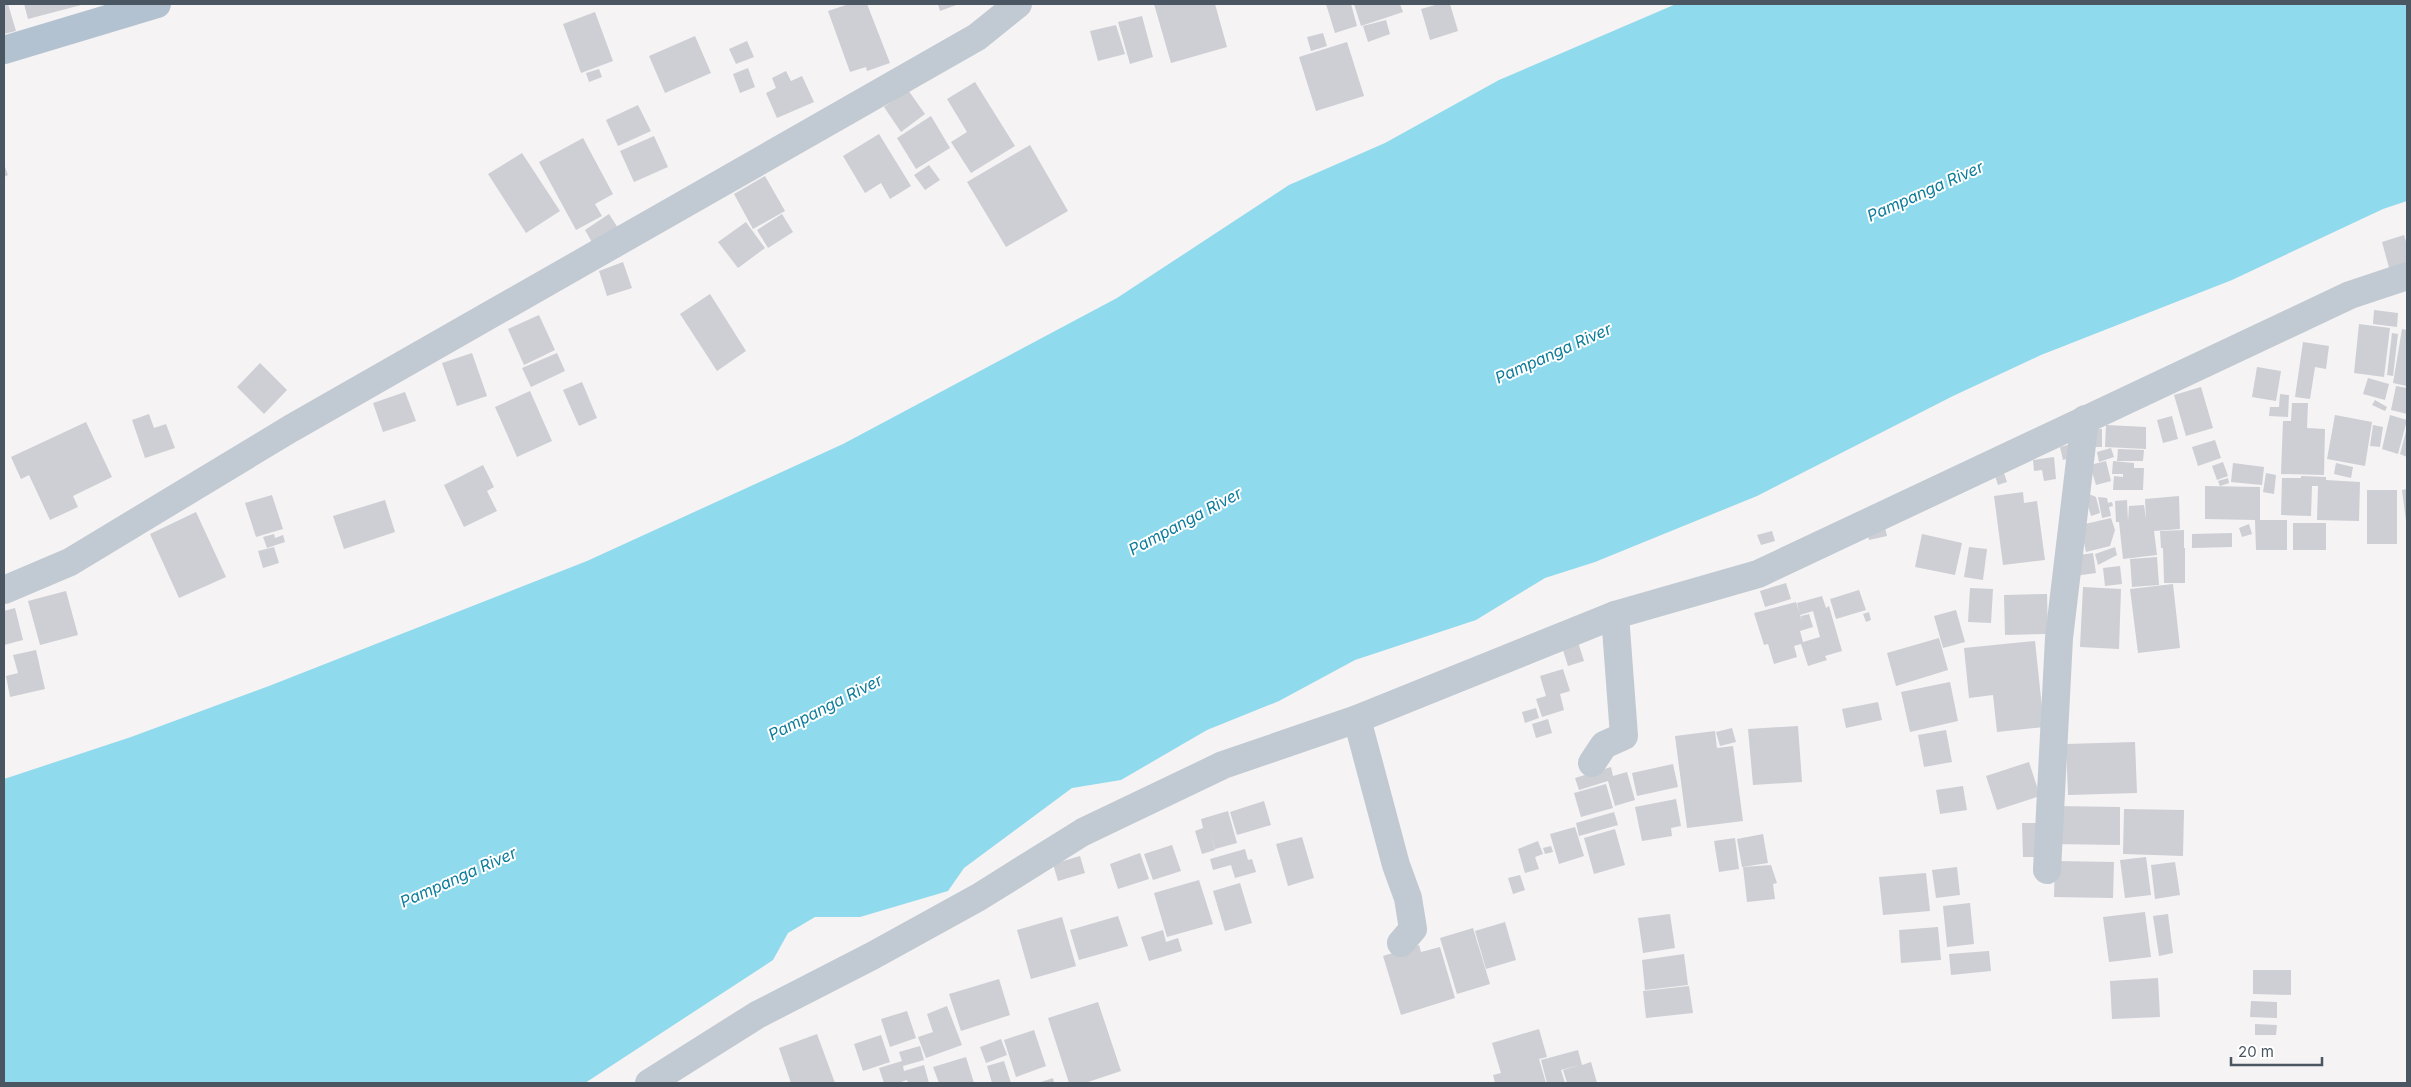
<svg xmlns="http://www.w3.org/2000/svg" width="2411" height="1087" viewBox="0 0 2411 1087" font-family="Inter,sans-serif">
  <style>
    .water { fill: #90daee }
    .building { fill: #cdcfd5 }
    .lines { fill: none; stroke-linecap: round; stroke-linejoin: round }
    .minor { stroke: #c1cad2; stroke-width: 28 }
    .major { stroke: #b3c2d1; stroke-width: 28 }
    .labels { text-anchor: middle; stroke-width: 4; stroke-linejoin: round; paint-order: stroke }
    .water-label { font-size: 16px; font-style: italic; fill: #0c7c9b; stroke: #fff }
  </style>
  <rect width="100%" height="100%" fill="#f5f3f3"/>
  <path class="water" d="M1676 4H2407V201L2383 209 2232 280 2041 355 1953 396 1757 496 1595 562 1545 578 1476 620 1355 660 1279 701 1207 730 1121 780 1072 788 964 868 948 891 860 917H815L788 933 773 960 585 1083H4V779L131 737 269 686 587 561 843 444 1117 298 1289 185 1385 143 1499 80Z"/>
  <g class="building">
    <path d="M4 4H8L16 31 4 34Z"/>
    <path d="M24 4H85L28 19Z"/>
    <path d="M849 4H867L890 63 867 71 866 67 850 72 828 11Z"/>
    <path d="M938 4H959L940 11Z"/>
    <path d="M1154 4H1215L1227 47 1171 63Z"/>
    <path d="M1326 4H1351L1357 26 1335 33Z"/>
    <path d="M1354 4H1400L1403 12 1361 26Z"/>
    <path d="M1439 4H1450L1458 31 1430 40 1421 9Z"/>
    <path d="M595 12 613 61 581 73 563 24Z"/>
    <path d="M1142 16 1153 57 1130 64 1118 22Z"/>
    <path d="M1386 20 1390 34 1368 42 1363 26Z"/>
    <path d="M1116 25 1125 54 1098 61 1090 31Z"/>
    <path d="M1323 33 1327 46 1311 51 1307 37Z"/>
    <path d="M695 36 711 73 665 93 649 56Z"/>
    <path d="M747 41 754 57 736 64 729 49Z"/>
    <path d="M1347 42 1364 96 1316 111 1299 57Z"/>
    <path d="M748 68 755 87 740 93 733 74Z"/>
    <path d="M599 69 602 77 589 82 586 73Z"/>
    <path d="M786 71 791 81 802 76 814 102 777 118 766 93 776 88 772 78Z"/>
    <path d="M975 82 1015 146 971 173 951 142 967 132 947 99Z"/>
    <path d="M908 90 925 114 901 132 884 107Z"/>
    <path d="M638 105 651 131 618 146 606 120Z"/>
    <path d="M931 116 950 148 916 169 897 138Z"/>
    <path d="M879 134 911 186 890 199 881 183 865 193 843 156Z"/>
    <path d="M654 136 668 167 634 182 620 151Z"/>
    <path d="M583 138 613 194 595 204 602 216 576 230 539 162Z"/>
    <path d="M1030 145 1068 211 1006 247 967 182Z"/>
    <path d="M522 153 560 211 526 233 488 174Z"/>
    <path d="M4 164 8 175 4 177Z"/>
    <path d="M929 165 940 180 925 190 914 175Z"/>
    <path d="M765 176 785 211 753 229 734 194Z"/>
    <path d="M609 214 618 228 593 244 585 230Z"/>
    <path d="M782 214 793 232 768 248 757 230Z"/>
    <path d="M746 222 765 248 738 268 718 242Z"/>
    <path d="M2404 235 2407 245V270L2391 275 2382 242Z"/>
    <path d="M623 262 632 288 607 296 599 271Z"/>
    <path d="M710 294 746 351 717 371 680 314Z"/>
    <path d="M2374 310 2398 313 2397 327 2373 324Z"/>
    <path d="M539 315 555 350 524 365 508 329Z"/>
    <path d="M2359 324 2390 328 2384 377 2354 373Z"/>
    <path d="M2402 329 2407 330V386L2393 383Z"/>
    <path d="M2392 333 2398 334 2393 376 2387 375Z"/>
    <path d="M2303 342 2329 346 2326 369 2315 367 2310 399 2295 397Z"/>
    <path d="M472 353 487 396 457 406 442 363Z"/>
    <path d="M557 353 565 371 531 387 522 368Z"/>
    <path d="M260 363 287 390 264 414 237 387Z"/>
    <path d="M2257 367 2281 371 2276 401 2252 397Z"/>
    <path d="M2368 378 2389 384 2385 400 2363 394Z"/>
    <path d="M582 382 597 418 579 426 563 390Z"/>
    <path d="M2396 386 2407 388V414L2391 410Z"/>
    <path d="M2201 387 2213 428 2186 436 2174 395Z"/>
    <path d="M530 391 552 441 517 457 495 407Z"/>
    <path d="M405 392 416 421 383 432 373 403Z"/>
    <path d="M2280 394 2289 395 2288 417 2269 416 2270 407H2279Z"/>
    <path d="M2375 400 2387 407 2385 411 2372 405Z"/>
    <path d="M2292 403H2308L2307 428 2325 429 2324 475 2281 474 2283 421H2291Z"/>
    <path d="M149 414 154 428 166 424 175 448 145 458 132 420Z"/>
    <path d="M2335 415 2372 422 2365 466 2327 459Z"/>
    <path d="M2390 415 2407 420 2398 454 2382 449Z"/>
    <path d="M2172 416 2178 439 2163 443 2157 420Z"/>
    <path d="M86 422 112 477 73 496 78 507 50 520 29 475 21 479 11 457Z"/>
    <path d="M2106 425 2146 427V449L2105 447Z"/>
    <path d="M2373 425 2383 427 2380 447 2370 446Z"/>
    <path d="M2088 428 2102 429V447H2087Z"/>
    <path d="M2407 428V457L2400 454Z"/>
    <path d="M2215 440 2221 458 2198 466 2192 447Z"/>
    <path d="M2075 443 2079 456 2063 460 2060 447Z"/>
    <path d="M2111 448 2114 457 2099 462 2097 452Z"/>
    <path d="M2118 449 2144 450 2143 461H2117Z"/>
    <path d="M2054 457 2056 479 2044 481 2042 470 2034 471 2033 460Z"/>
    <path d="M2106 461 2111 481 2096 485 2090 465Z"/>
    <path d="M2113 461 2134 463V468H2144L2143 490H2113L2114 476 2123 477V474H2112Z"/>
    <path d="M2223 462 2228 476 2217 480 2212 466Z"/>
    <path d="M2233 463 2264 467 2262 485 2231 482Z"/>
    <path d="M2336 463 2353 467 2351 478 2334 474Z"/>
    <path d="M483 465 494 487 487 491 497 511 464 527 444 485Z"/>
    <path d="M2004 473 2007 482 1998 485 1995 476Z"/>
    <path d="M2266 473 2276 475 2274 494 2263 492Z"/>
    <path d="M2301 476 2326 477V480L2360 482 2359 521 2317 520 2318 486H2312L2311 516 2281 515 2282 478H2301Z"/>
    <path d="M2228 478 2229 483 2220 486 2218 481Z"/>
    <path d="M2205 486 2260 487V520H2287V550H2256L2255 520 2205 519Z"/>
    <path d="M2407 489V521H2406L2402 490Z"/>
    <rect x="2367" y="490" width="30" height="54"/>
    <path d="M2023 492 2024 503 2037 501 2045 560 2003 565 1994 496Z"/>
    <path d="M2084 492 2096 497 2100 513 2091 516Z"/>
    <path d="M272 495 283 529 256 537 245 503Z"/>
    <path d="M2179 496 2180 529 2154 531 2157 555 2123 559 2119 522H2116L2115 501 2127 500 2128 521 2129 506 2144 505 2146 519 2145 499Z"/>
    <path d="M2098 497 2107 498 2108 503 2112 502 2113 506 2109 507 2111 516 2102 518Z"/>
    <path d="M385 500 395 532 344 549 333 516Z"/>
    <path d="M196 512 226 577 179 598 150 534Z"/>
    <path d="M2111 518 2115 530 2110 546 2086 552 2082 533 2085 524Z"/>
    <path d="M1884 523 1887 536 1869 540 1867 532Z"/>
    <rect x="2293" y="523" width="33" height="27"/>
    <path d="M2249 524 2252 534 2242 537 2239 528Z"/>
    <path d="M2184 530V548H2175H2185V583H2164L2163 548H2161L2160 531Z"/>
    <path d="M1772 531 1775 541 1761 545 1757 535Z"/>
    <path d="M2232 533V547L2192 548V534Z"/>
    <path d="M274 534 275 538 283 535 285 542 267 548 263 537Z"/>
    <path d="M1922 534 1962 543 1955 575 1915 567Z"/>
    <path d="M274 547 279 563 263 568 258 551Z"/>
    <path d="M1969 547 1987 549 1983 580 1964 577Z"/>
    <path d="M2115 547 2117 555 2098 565 2095 554Z"/>
    <path d="M2093 553 2096 573 2075 576 2073 556Z"/>
    <path d="M2157 557 2159 585 2132 587 2130 559Z"/>
    <path d="M2120 566 2122 584 2105 586 2103 568Z"/>
    <path d="M1786 583 1791 599 1765 607 1760 591Z"/>
    <path d="M2173 584 2180 648 2138 653 2130 589Z"/>
    <path d="M2083 587 2121 589 2119 649 2080 647Z"/>
    <path d="M1970 588 1993 589 1991 623 1968 622Z"/>
    <path d="M1859 590 1866 610 1836 619 1830 599Z"/>
    <path d="M66 591 78 635 40 645 28 601Z"/>
    <path d="M2047 594 2048 634 2005 635 2004 595Z"/>
    <path d="M1822 596 1826 608 1829 606 1842 651 1825 656 1827 660 1808 666 1801 644 1794 646 1797 657 1774 664 1768 644 1764 645 1754 613 1796 602 1802 621 1801 616 1809 614 1813 627 1800 631 1803 642 1820 637 1813 611 1800 615 1797 603Z"/>
    <path d="M15 608 23 640 4 645V611Z"/>
    <path d="M1956 610 1965 642 1943 648 1934 616Z"/>
    <path d="M1869 612 1871 620 1866 622 1863 614Z"/>
    <path d="M1939 638 1948 670 1896 686 1887 653Z"/>
    <path d="M2035 641 2044 727 1997 732 1993 695 1969 698 1964 648Z"/>
    <path d="M1578 642 1584 661 1568 666 1562 647Z"/>
    <path d="M36 650 45 689 10 697 6 676 18 673 13 655Z"/>
    <path d="M1563 669 1570 691 1560 694 1564 710 1542 717 1536 699 1546 696 1540 676Z"/>
    <path d="M1950 682 1958 721 1910 732 1901 692Z"/>
    <path d="M1878 702 1882 720 1846 728 1842 709Z"/>
    <path d="M1536 708 1539 718 1525 723 1522 712Z"/>
    <path d="M1548 719 1552 733 1536 738 1532 724Z"/>
    <path d="M1798 726 1802 782 1753 785 1748 729Z"/>
    <path d="M1732 728 1736 742 1720 746 1716 732Z"/>
    <path d="M1946 730 1952 762 1924 767 1918 735Z"/>
    <path d="M1715 731 1717 748 1733 746 1743 821 1687 828 1675 736Z"/>
    <path d="M2135 742 2137 793 2068 795 2066 744Z"/>
    <path d="M2029 762 2040 796 1997 810 1986 776Z"/>
    <path d="M1673 764 1678 787 1637 796 1632 773Z"/>
    <path d="M1611 767 1613 776 1627 772 1635 800 1615 806 1608 781 1579 790 1575 778Z"/>
    <path d="M1606 784 1613 808 1581 817 1574 793Z"/>
    <path d="M1963 786 1967 810 1940 814 1936 790Z"/>
    <path d="M1676 799 1681 826 1671 828 1672 836 1642 841 1635 807Z"/>
    <path d="M1264 801 1271 825 1237 835 1230 812Z"/>
    <path d="M2054 806 2120 807V845L2054 844Z"/>
    <path d="M2124 809 2184 810 2183 856 2123 854Z"/>
    <path d="M1228 811 1237 843 1215 849 1209 826 1215 850 1202 854 1195 831 1203 828 1201 819Z"/>
    <path d="M1614 812 1618 825 1579 836 1576 823Z"/>
    <path d="M2022 823H2037L2038 857H2023Z"/>
    <path d="M1575 827 1584 856 1559 864 1550 834Z"/>
    <path d="M1615 829 1625 865 1594 874 1584 838Z"/>
    <path d="M1763 834 1768 863 1742 867 1737 839Z"/>
    <path d="M1302 837 1314 878 1288 886 1276 844Z"/>
    <path d="M1735 838 1739 869 1719 872 1714 841Z"/>
    <path d="M1538 841 1543 854 1535 857 1539 869 1525 873 1518 849Z"/>
    <path d="M1172 845 1181 871 1153 880 1144 854Z"/>
    <path d="M1551 846 1553 852 1545 854 1543 848Z"/>
    <path d="M1245 849 1248 860 1252 859 1256 872 1235 878 1231 865 1213 870 1210 859Z"/>
    <path d="M1140 853 1149 879 1118 889 1110 864Z"/>
    <path d="M1080 856 1085 873 1058 881 1053 864Z"/>
    <path d="M2146 857 2151 895 2125 898 2120 860Z"/>
    <path d="M2055 861 2114 862 2113 898 2054 897Z"/>
    <path d="M2175 862 2180 895 2155 899 2151 865Z"/>
    <path d="M1771 865 1777 883 1773 884 1775 899 1747 902 1743 867Z"/>
    <path d="M1957 867 1960 895 1936 898 1932 870Z"/>
    <path d="M1926 873 1930 911 1883 915 1879 877Z"/>
    <path d="M1520 875 1525 890 1513 894 1508 878Z"/>
    <path d="M1199 880 1213 924 1167 937 1154 893Z"/>
    <path d="M1240 883 1252 923 1225 931 1213 891Z"/>
    <path d="M1970 903 1974 944 1947 947 1943 906Z"/>
    <path d="M2145 912 2151 957 2109 962 2103 917Z"/>
    <path d="M1670 914 1675 948 1643 953 1638 918Z"/>
    <path d="M2168 914 2173 953 2159 956 2153 916Z"/>
    <path d="M1118 916 1128 946 1079 960 1070 930Z"/>
    <path d="M1062 917 1076 966 1031 979 1017 930Z"/>
    <path d="M1505 922 1516 960 1486 969 1475 931Z"/>
    <path d="M1938 927 1941 960 1901 963 1899 930Z"/>
    <path d="M1473 928 1490 984 1457 994 1440 938Z"/>
    <path d="M1163 930 1166 942 1178 938 1182 951 1149 961 1141 937Z"/>
    <path d="M1419 945 1421 952 1440 947 1455 998 1401 1015 1383 956Z"/>
    <path d="M1989 951 1991 971 1951 975 1949 954Z"/>
    <path d="M1684 954 1688 985 1645 990 1642 960Z"/>
    <path d="M2253 970H2291V995L2253 994Z"/>
    <path d="M2158 978 2160 1017 2112 1019 2110 981Z"/>
    <path d="M999 979 1010 1015 961 1031 949 994Z"/>
    <path d="M1689 986 1693 1013 1646 1018 1643 991Z"/>
    <path d="M2251 1001 2277 1002V1018L2250 1017Z"/>
    <path d="M1098 1002 1121 1071 1085 1083H1069L1048 1018Z"/>
    <path d="M947 1006 962 1045 926 1058 918 1037 933 1032 927 1014Z"/>
    <path d="M907 1011 916 1038 890 1047 881 1019Z"/>
    <path d="M2255 1024 2277 1025 2276 1035H2255Z"/>
    <path d="M1539 1029 1547 1057 1539 1059 1546 1083H1495L1493 1075 1501 1073 1492 1043Z"/>
    <path d="M1034 1030 1046 1066 1016 1077 1004 1040Z"/>
    <path d="M817 1034 835 1083H791L779 1048Z"/>
    <path d="M881 1035 890 1062 863 1071 854 1044Z"/>
    <path d="M1001 1039 1007 1055 986 1063 980 1047Z"/>
    <path d="M920 1046 924 1060 903 1066 904 1071 924 1065 929 1083H908L907 1080 898 1083H884L879 1068 902 1061 899 1052Z"/>
    <path d="M1578 1050 1582 1065 1591 1062 1597 1083H1567L1563 1070 1580 1065 1561 1070 1565 1083H1547L1541 1060Z"/>
    <path d="M966 1057 974 1083H939L933 1067Z"/>
    <path d="M1004 1061 1011 1083H992L987 1066Z"/>
    <path d="M1053 1078 1054 1083H1038Z"/>
  </g>
  <g class="lines">
    <g class="minor">
      <path d="M4 590 70 562 290 429 977 37 1018 4"/>
      <path d="M1357 719 1396 865 1408 898 1413 929 1401 943"/>
      <path d="M1592 763 1604 745 1624 736 1615 615"/>
      <path d="M2047 870 2059 638 2085 419"/>
      <path d="M649 1083 757 1015 872 956 979 897 1083 832 1223 765 1357 719 1615 615 1758 574 2350 295 2407 276"/>
    </g>
    <path class="major" d="M4 50 157 4"/>
  </g>
  <g class="labels">
    <g class="water-label">
      <text transform="translate(1925 191) rotate(-24)" y="6">Pampanga River</text>
      <text transform="translate(1553 353) rotate(-24)" y="6">Pampanga River</text>
      <text transform="translate(1185 521) rotate(-28)" y="6">Pampanga River</text>
      <text transform="translate(825 707) rotate(-27)" y="6">Pampanga River</text>
      <text transform="translate(458 877) rotate(-24)" y="6">Pampanga River</text>
    </g>
  </g>
  <rect width="2411" height="1087" fill="none" stroke="#4a5661" stroke-width="10"/>
  <path d="M2231 1057v8h91v-8" fill="none" stroke="#4a5661" stroke-width="2.5"/>
  <text x="2238" y="1057" font-size="15" fill="#4a5661" stroke="#ffffff" stroke-width="4" paint-order="stroke">20 m</text>
</svg>
